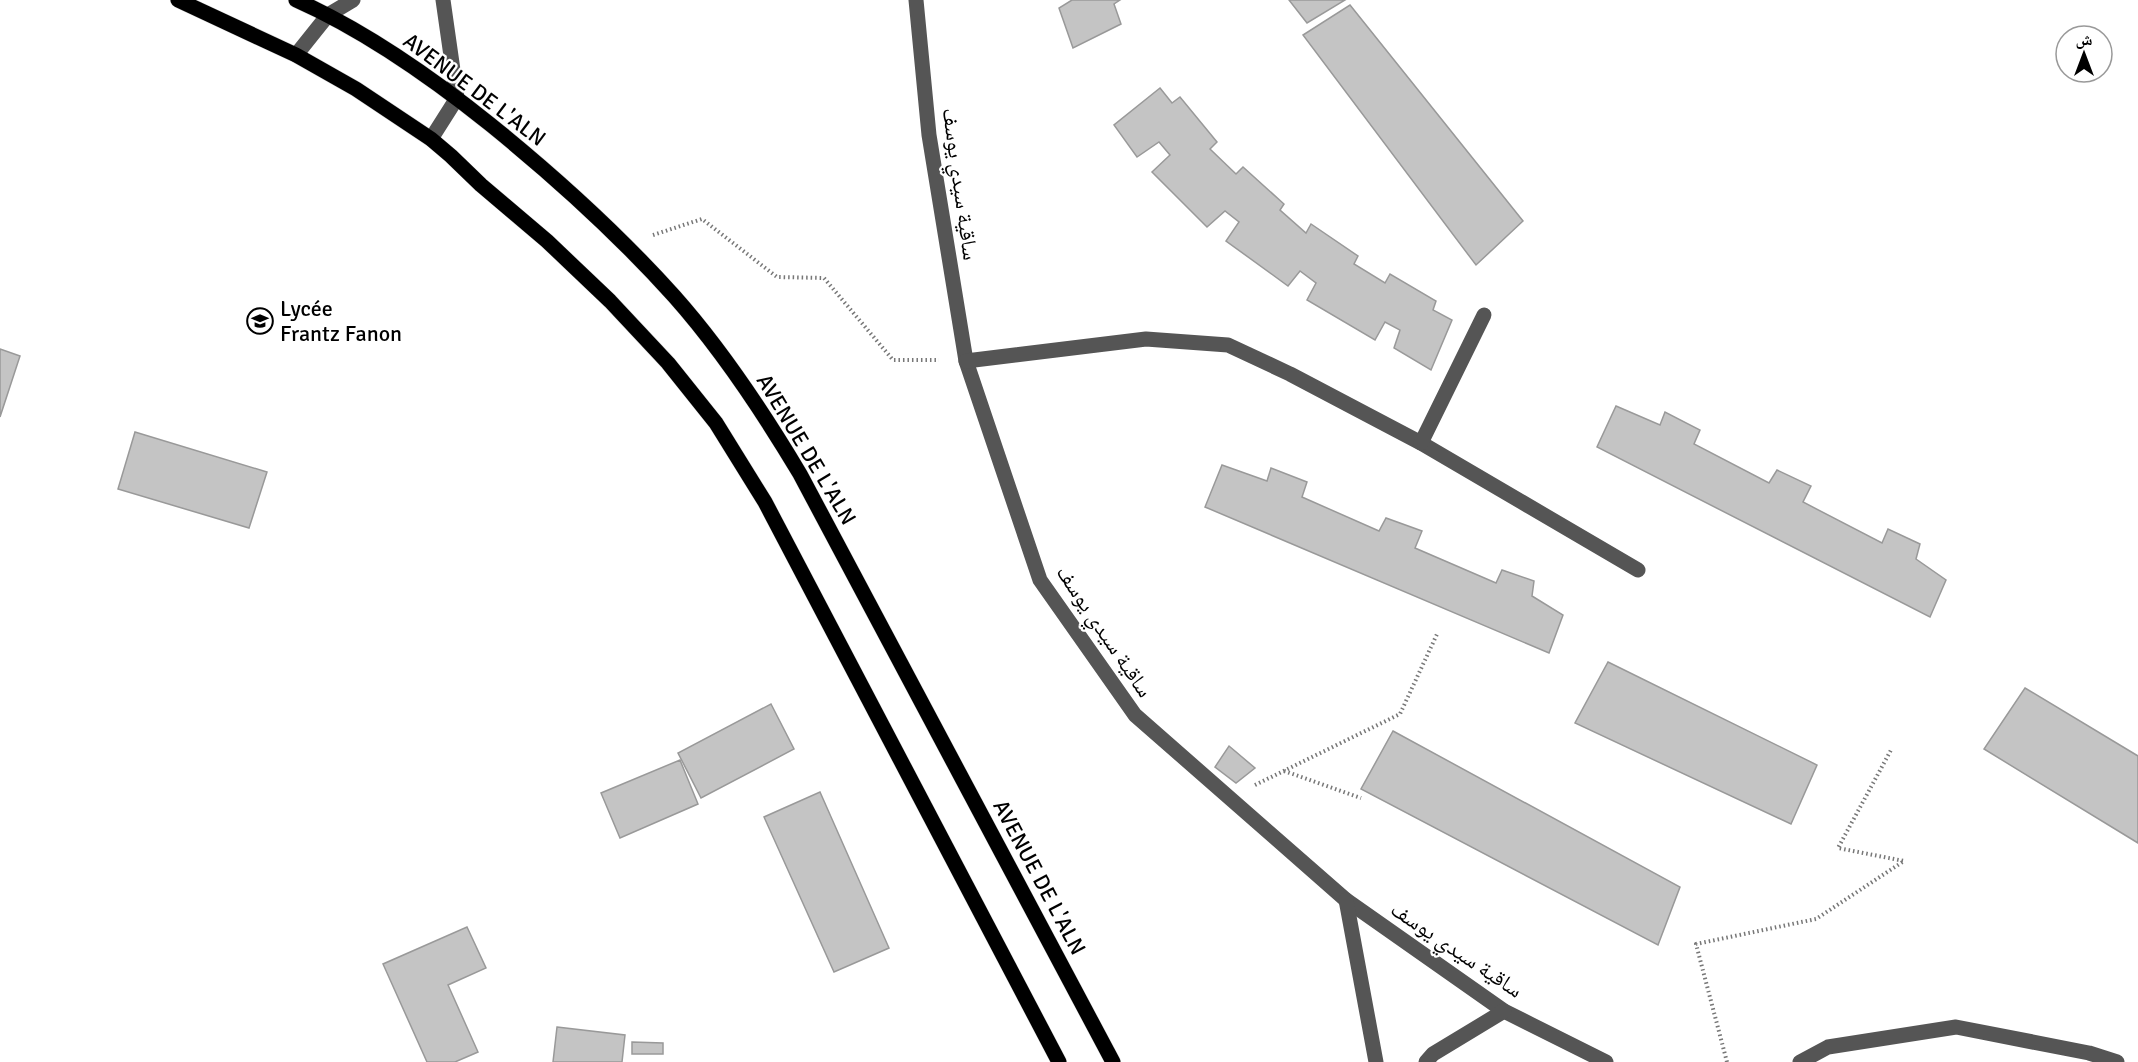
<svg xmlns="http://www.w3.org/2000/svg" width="2138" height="1062" viewBox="0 0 2138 1062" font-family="Signika,'Noto Naskh Arabic',sans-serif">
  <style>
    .building { fill: #c4c4c4; stroke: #999; stroke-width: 1.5 }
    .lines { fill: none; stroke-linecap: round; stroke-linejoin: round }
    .major-casing { stroke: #dbdbdb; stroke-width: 16 }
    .path { stroke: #777; stroke-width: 4; stroke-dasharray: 1.5 3; stroke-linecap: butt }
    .minor { stroke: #555; stroke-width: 15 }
    .major { stroke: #000; stroke-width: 15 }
    .labels { text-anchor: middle; stroke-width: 4.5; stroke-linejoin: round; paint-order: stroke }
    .street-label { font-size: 22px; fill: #000; stroke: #fff }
    .poi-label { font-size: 22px; fill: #000; stroke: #fff; text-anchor: start }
  </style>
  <rect width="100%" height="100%" fill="#fff"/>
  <g class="building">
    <path d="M1072 0H1120L1114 4 1121 24 1073 48 1059 8Z"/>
    <path d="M1289 0H1345L1307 23Z"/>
    <path d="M1350 5 1523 221 1476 265 1303 35Z"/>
    <path d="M1160 88 1172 103 1180 97 1217 142 1210 149 1236 174 1243 167 1284 204 1280 210 1306 233 1311 224 1358 256 1354 264 1385 283 1390 274 1436 301 1433 310 1452 320 1431 370 1394 348 1400 330 1385 322 1375 340 1307 300 1316 283 1300 271 1288 286 1226 241 1239 222 1225 211 1207 227 1152 172 1170 155 1159 142 1137 157 1114 125Z"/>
    <path d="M0 349 20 356 0 417Z"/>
    <path d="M1616 406 1660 425 1665 412 1700 430 1694 444 1769 483 1777 470 1811 486 1803 502 1882 543 1888 529 1920 544 1916 559 1946 580 1930 617 1597 447Z"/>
    <path d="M135 432 267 472 249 528 118 489Z"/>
    <path d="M1222 465 1267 481 1271 468 1307 482 1302 497 1379 531 1386 518 1422 531 1415 548 1496 583 1502 570 1534 581 1532 596 1563 615 1549 653 1205 507Z"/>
    <path d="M1608 662 1817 765 1791 824 1575 723Z"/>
    <path d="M2025 688 2138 756V843L1984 749Z"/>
    <path d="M771 704 794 749 701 798 678 753Z"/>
    <path d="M1393 731 1680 887 1658 945 1361 789Z"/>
    <path d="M1229 746 1255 768 1236 783 1215 767Z"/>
    <path d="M680 760 698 804 620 838 601 793Z"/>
    <path d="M820 792 889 948 834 972 764 817Z"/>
    <path d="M467 927 486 968 448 985 478 1052 455 1062H427L383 964Z"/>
    <path d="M557 1027 625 1035 622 1062H553Z"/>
    <path d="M632 1042 663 1043V1054H632Z"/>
  </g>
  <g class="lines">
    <g class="major-casing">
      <g id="major">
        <path d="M178 0 296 55 356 89 431 139 451 156 481 185 547 241 610 301 668 363 716 423 765 502 1059 1062"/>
        <path d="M296 0C366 31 431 77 491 125 554 176 620 236 674 296 723 351 763 412 800 474L1113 1062"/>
      </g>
    </g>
    <g class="path">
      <path d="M653 235 702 219 777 277 824 278 893 360H939"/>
      <path d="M1284 771 1361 798"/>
      <path d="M1255 785 1400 714 1438 632"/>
      <path d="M1727 1062 1696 944 1816 919 1904 861 1838 848 1891 750"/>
    </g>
    <g class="minor">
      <path d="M916 0 929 135 966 361 1040 580 1135 715 1346 900 1504 1011 1606 1062"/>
      <path d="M296 55 328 15 353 0"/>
      <path d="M431 139 457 98 443 0"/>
      <path d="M966 361 1146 339 1228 345 1290 374 1421 443 1638 570"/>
      <path d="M1421 443 1484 315"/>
      <path d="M1346 900 1376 1062"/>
      <path d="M1426 1062 1433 1054 1504 1011"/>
      <path d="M1800 1062 1828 1047 1956 1027 2089 1053 2117 1062"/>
    </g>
    <use href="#major" class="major"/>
  </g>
  <defs>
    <g id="school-ring" transform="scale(1.35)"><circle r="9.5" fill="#fff" stroke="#000" stroke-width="1.5"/><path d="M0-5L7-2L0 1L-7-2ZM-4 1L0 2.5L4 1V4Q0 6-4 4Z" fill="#000"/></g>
  </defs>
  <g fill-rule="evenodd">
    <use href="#school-ring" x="260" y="321"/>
  </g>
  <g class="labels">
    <g class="street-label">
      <text transform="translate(475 89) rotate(37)" y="8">AVENUE DE L'ALN</text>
      <text transform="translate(961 184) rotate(82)" y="8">ساقية سيدي يوسف</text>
      <text transform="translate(807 449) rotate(59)" y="8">AVENUE DE L'ALN</text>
      <text transform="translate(1105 631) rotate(56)" y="8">ساقية سيدي يوسف</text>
      <text transform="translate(1040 877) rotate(62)" y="8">AVENUE DE L'ALN</text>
      <text transform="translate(1457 949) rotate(34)" y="8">ساقية سيدي يوسف</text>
    </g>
    <g class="poi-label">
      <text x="280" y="316">Lycée<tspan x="280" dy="25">Frantz Fanon</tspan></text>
    </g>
  </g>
  <g transform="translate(2084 54)"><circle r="28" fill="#ffffff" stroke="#999999" stroke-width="1.5"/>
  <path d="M0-4.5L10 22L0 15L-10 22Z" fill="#000000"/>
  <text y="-9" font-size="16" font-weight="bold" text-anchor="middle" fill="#000000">ش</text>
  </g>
</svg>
